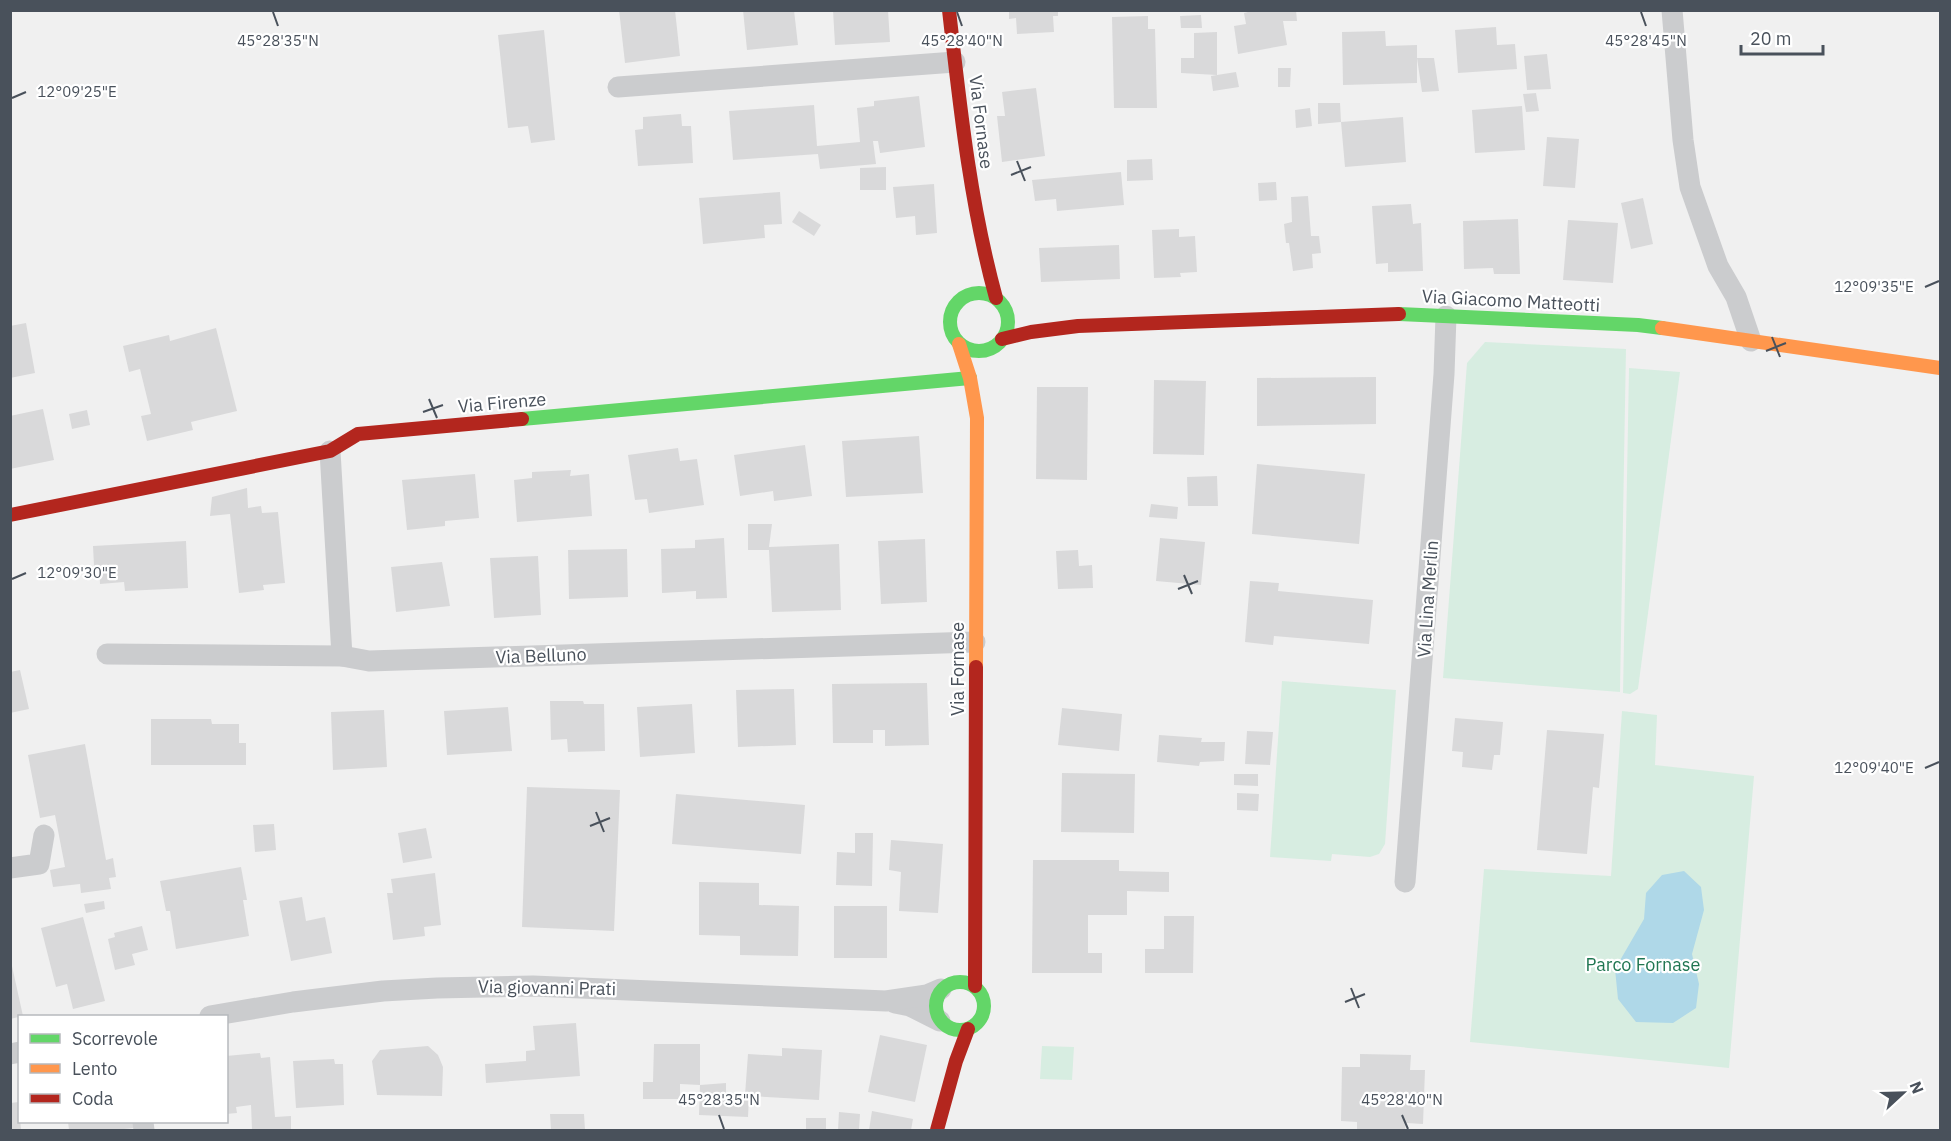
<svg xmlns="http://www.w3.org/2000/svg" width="1951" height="1141" viewBox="0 0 1951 1141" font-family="'IBM Plex Sans',sans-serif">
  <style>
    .green { fill: #d7ede1 }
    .water { fill: #afd8e8 }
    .building { fill: #d9d9da }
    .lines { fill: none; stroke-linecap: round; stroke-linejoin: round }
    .street { stroke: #cbccce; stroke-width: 21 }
    .fast { stroke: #63d668; stroke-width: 14 }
    .slow { stroke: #ff974d; stroke-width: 14 }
    .jam { stroke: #b3261e; stroke-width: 14 }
    .ticks { fill: none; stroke: #49515b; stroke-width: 2 }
    .labels { text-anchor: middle; stroke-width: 4.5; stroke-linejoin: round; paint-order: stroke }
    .street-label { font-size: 18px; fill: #49515b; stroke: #fff }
    .park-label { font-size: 18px; fill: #207652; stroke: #fff }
    .ticks-label { font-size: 15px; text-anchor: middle; fill: #49515b; stroke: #fff; stroke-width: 4.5; stroke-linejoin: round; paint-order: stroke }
  </style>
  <rect width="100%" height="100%" fill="#f0f0f0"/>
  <g class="green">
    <path d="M1485 342 1626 349 1620 692 1443 678 1467 363Z"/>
    <path d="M1629 368 1680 372 1638 689 1630 694 1623 693Z"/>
    <path d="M1282 681 1396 690 1385 844 1379 854 1370 857 1332 854 1331 861 1270 857Z"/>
    <path d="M1622 711 1657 715 1655 765 1754 776 1729 1068 1470 1042 1484 869 1611 876Z"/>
    <path d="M1042 1046 1074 1047 1072 1080 1040 1079Z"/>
  </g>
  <path class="water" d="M1684 871 1701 887 1704 910 1692 954 1699 984 1696 1008 1673 1023 1636 1022 1618 999 1615 969 1644 919 1646 893 1662 875Z"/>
  <g class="building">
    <path d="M619 10H675L680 56 625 63Z"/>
    <path d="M743 10H794L798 45 747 50Z"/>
    <path d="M833 10H888L890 42 835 45Z"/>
    <path d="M1009 10H1058V16H1053L1054 32 1017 34 1016 18 1009 19Z"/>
    <path d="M1256 10H1296L1297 21H1283L1287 45 1238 54 1234 26 1246 24 1244 13Z"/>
    <path d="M1201 15 1202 28H1181L1180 16Z"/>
    <path d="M1148 16V29H1155L1157 108H1114L1112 17Z"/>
    <path d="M1496 27 1497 45 1515 44 1517 69 1458 73 1455 30Z"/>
    <path d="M544 30 555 140 531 143 528 126 508 128 498 35Z"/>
    <path d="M1385 31 1386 46 1417 45V58H1434L1439 91 1422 92 1417 58V83L1343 85 1342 32Z"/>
    <path d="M1217 32V75L1236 72 1239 87 1213 91 1211 76 1217 75 1181 73V58H1194V33Z"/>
    <path d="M1547 54 1551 89 1527 90 1524 56Z"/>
    <path d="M1278 68H1291L1290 87H1278Z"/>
    <path d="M1036 88 1045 156 1002 162 997 116H1005L1002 92Z"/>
    <path d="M1536 93 1539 111 1526 112 1523 94Z"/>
    <path d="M919 96 925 147 880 153 878 141H873L876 164 820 169 818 154 733 160 729 111 814 105 817 146 860 142 857 108 874 106V101Z"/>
    <path d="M1318 103H1340L1341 122 1403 117 1406 162 1345 167 1341 122 1318 124Z"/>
    <path d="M1522 106 1525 150 1475 153 1472 110Z"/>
    <path d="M1310 108 1312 126 1296 128 1295 110Z"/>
    <path d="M681 114 682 126H691L693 163 638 166 635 130 643 129V117Z"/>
    <path d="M1547 137 1579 139 1575 188 1543 186Z"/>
    <path d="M1152 159 1153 180 1127 181V160Z"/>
    <path d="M886 167V190H860V168Z"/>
    <path d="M1121 172 1124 205 1057 211 1056 199 1035 201 1032 180Z"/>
    <path d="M1276 182 1277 200 1259 201 1258 183Z"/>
    <path d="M934 184 937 233 916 235 915 216 896 218 893 187Z"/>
    <path d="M780 192 782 224 764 225 765 238 703 244 699 198Z"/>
    <path d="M1308 196 1311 236H1319L1321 253 1312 254 1313 268 1293 271 1289 243H1286L1284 224 1292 222 1291 197Z"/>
    <path d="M1643 198 1653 244 1631 249 1621 203Z"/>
    <path d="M1411 204 1413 224 1421 223 1423 271 1388 272V263L1376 264 1372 206Z"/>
    <path d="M799 211 821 225 814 236 792 222Z"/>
    <path d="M1518 219 1520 274H1494L1493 268 1464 269 1463 221Z"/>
    <path d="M1568 220 1618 223 1613 283 1563 280Z"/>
    <path d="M1179 229V237L1195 236 1197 272 1180 273 1181 277 1154 278 1152 230Z"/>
    <path d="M1119 245 1120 279 1041 282 1039 248Z"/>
    <path d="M26 323 35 373 10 378V326Z"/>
    <path d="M216 328 237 411 191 422 193 430 147 441 141 416 151 414 140 369 129 372 123 346 169 335 170 341Z"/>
    <path d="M1376 377V424L1257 426V378Z"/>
    <path d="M1154 380 1206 381 1204 455 1153 454Z"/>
    <path d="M1037 387H1088L1087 480 1036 479Z"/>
    <path d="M43 409 54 460 10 469V416Z"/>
    <path d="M87 410 90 425 72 429 69 414Z"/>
    <path d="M919 436 923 493 846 497 842 441Z"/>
    <path d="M805 445 812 496 774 501 773 491 740 496 734 455Z"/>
    <path d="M678 448 680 461 697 459 704 505 649 513 647 499 635 500 628 455Z"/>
    <path d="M1257 464 1365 474 1359 544 1252 534Z"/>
    <path d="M571 470 570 476 589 474 592 516 517 522 514 480 532 478V472Z"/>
    <path d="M475 474 479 518 445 521V526L407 530 402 480Z"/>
    <path d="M1217 476 1218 506H1188L1187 477Z"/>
    <path d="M247 488 248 508 261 506 262 513 278 512 285 583 263 585 264 590 239 593 230 514 210 516 212 497Z"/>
    <path d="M1151 504 1178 507 1177 519 1149 517Z"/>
    <path d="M748 524H772L769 547 839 544 841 610 772 612 769 550H748Z"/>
    <path d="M724 538 727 598 696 599V591L662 593 661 549 695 548V540Z"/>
    <path d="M1160 538 1205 542 1201 585 1156 581Z"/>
    <path d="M925 539 927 602 881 604 878 541Z"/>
    <path d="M186 541 188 588 125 591 124 582 100 584 99 566H94L93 546Z"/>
    <path d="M627 549 628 597 569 599 568 550Z"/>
    <path d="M1078 550 1079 566 1092 565 1093 588 1058 589 1056 551Z"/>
    <path d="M538 556 541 615 494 618 490 558Z"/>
    <path d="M442 562 450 606 396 612 391 567Z"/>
    <path d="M1250 581 1279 583 1278 591 1373 600 1369 644 1274 636 1273 645 1245 642Z"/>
    <path d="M20 670 29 709 10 713V672Z"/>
    <path d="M927 683 929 745 885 746V730H873V743H833L832 684Z"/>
    <path d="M794 689 796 745 738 747 736 690Z"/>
    <path d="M550 701H583L584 704H604L605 751 568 752 567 739 551 740Z"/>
    <path d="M692 704 695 753 640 757 637 707Z"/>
    <path d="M508 707 512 751 447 755 444 711Z"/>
    <path d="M1062 708 1122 714 1119 751 1058 745Z"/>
    <path d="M384 710 387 767 333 770 331 712Z"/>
    <path d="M1455 718 1503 722 1500 755H1494L1492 770 1462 767 1463 752 1452 751Z"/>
    <path d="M151 719H211L212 724H239V743H246V765H151Z"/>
    <path d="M1547 730 1604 734 1599 788 1593 787 1587 854 1537 850Z"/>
    <path d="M1247 731 1273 732 1270 765 1245 764Z"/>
    <path d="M1159 735 1202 738 1201 742H1225L1224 761 1200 762 1199 766 1157 762Z"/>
    <path d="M85 744 106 860 113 858 116 877 109 878 111 889 81 893 80 884 53 887 50 870 65 867 55 815 40 818 28 755Z"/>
    <path d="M1062 773 1135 774 1134 833 1061 832Z"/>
    <path d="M1234 774H1258V786L1234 785Z"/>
    <path d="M527 787 620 790 614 931 522 927Z"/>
    <path d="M1237 793 1259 794 1258 811 1237 810Z"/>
    <path d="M676 794 805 805 801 854 672 844Z"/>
    <path d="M274 824 276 850 255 852 253 825Z"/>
    <path d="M426 828 432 858 403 863 398 833Z"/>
    <path d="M855 833H873L872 886 836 885 837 852 855 853Z"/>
    <path d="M891 840 943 844 938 913 899 911 901 872 889 870Z"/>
    <path d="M1033 860H1119V871L1169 872V892L1127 891V915H1088V953H1102V973H1032Z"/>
    <path d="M241 867 247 900H243L249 936 176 949 170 911H166L160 881Z"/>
    <path d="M435 873 441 925 424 927 425 936 393 940 387 893H393L391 879Z"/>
    <path d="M699 882 759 883V905L799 906 798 956 740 955V936L699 935Z"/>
    <path d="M302 897 306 921 325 917 332 953 291 961 279 901Z"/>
    <path d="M104 901 105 909 86 913 84 904Z"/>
    <rect x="834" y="906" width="53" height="52"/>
    <path d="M1164 916H1194L1193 973H1145V949H1164Z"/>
    <path d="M83 917 105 1001 73 1009 67 984 56 987 41 928Z"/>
    <path d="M142 926 148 950 132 954 135 965 115 970 108 939 115 937 114 933Z"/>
    <path d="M10 957 23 1016 10 1019Z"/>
    <path d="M576 1023 580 1076 486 1083 485 1064 526 1061V1051L535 1050 533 1026Z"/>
    <path d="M880 1035 927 1045 915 1102 868 1092Z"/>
    <path d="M654 1044H700V1085L680 1084V1099H643V1082H653Z"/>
    <path d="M428 1046 438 1055 443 1067 442 1096 377 1095 372 1061 380 1050Z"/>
    <path d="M782 1048 822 1050 819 1100 749 1096 748 1117 699 1115 700 1085 726 1083V1095H745L748 1054 782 1056Z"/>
    <path d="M260 1053 261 1058 270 1057 275 1117 291 1116V1130H252L251 1105 236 1107 237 1113 226 1114V1056Z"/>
    <path d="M1360 1054 1411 1055 1410 1070H1425L1423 1124 1406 1123 1405 1130H1357V1122L1341 1121 1342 1067H1360Z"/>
    <path d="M334 1059 335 1064H343L344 1105 296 1108 293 1061Z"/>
    <path d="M19 1102 21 1130H10V1103Z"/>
    <path d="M872 1111 913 1119 911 1130H869Z"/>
    <path d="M839 1112 860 1114 859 1130H838Z"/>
    <path d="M550 1114H584L585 1130H551Z"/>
    <rect x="806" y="1118" width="20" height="12"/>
    <path d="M68 1122H134L135 1128 113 1130H69Z"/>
  </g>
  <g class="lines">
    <g class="street">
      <path d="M1672 10 1683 140 1690 187 1718 266 1736 297 1751 341"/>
      <path d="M618 87 955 62"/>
      <path d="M330 451 342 656"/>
      <path d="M107 654 342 656 369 661 975 642"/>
      <path d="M10 868 39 864 44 835"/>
      <path d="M1405 882 1444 374 1446 316"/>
      <path d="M895 1003 910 1006 940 1021"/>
      <path d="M210 1016 293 1002 383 991 437 988 533 986 886 1001 927 995 941 989"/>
      <path d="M10 1054 20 1052"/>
      <path d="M143 1122 144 1130"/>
    </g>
    <g class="fast">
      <circle cx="979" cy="322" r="29"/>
      <path d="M1399 314 1638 325 1662 328"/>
      <path d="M522 419 970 378"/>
      <circle cx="960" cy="1006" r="24"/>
    </g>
    <g class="slow">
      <path d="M1662 328 1940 368"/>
      <path d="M959 344 970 378 977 418 976 667"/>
    </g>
    <g class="jam">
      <path d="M949 10C960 107 970 203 996 298"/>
      <path d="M1002 339 1031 332 1078 326 1399 314"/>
      <path d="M10 515 330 451 358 434 522 419"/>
      <path d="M975 986 976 667"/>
      <path d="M937 1130 956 1061 968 1029"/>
    </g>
  </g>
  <path class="ticks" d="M273 12 278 26M957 12 962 26M1641 12 1646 26M12 98 26 92M1017 161 1025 181M1011 175 1031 167M1925 287 1939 281M1772 337 1780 357M1766 351 1786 343M429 399 437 418M423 412 443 405M1184 575 1192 594M12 579 26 573M1178 589 1198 581M1925 768 1939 762M596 812 604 832M590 826 610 818M1351 988 1359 1008M1345 1002 1365 994M719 1115 724 1129M1402 1115 1408 1129"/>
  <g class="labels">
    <g class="street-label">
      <text transform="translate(981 122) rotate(83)" y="6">Via Fornase</text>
      <text transform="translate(1511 301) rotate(3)" y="6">Via Giacomo Matteotti</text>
      <text transform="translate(502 403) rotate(-5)" y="6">Via Firenze</text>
      <text transform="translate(1428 599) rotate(-86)" y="6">Via Lina Merlin</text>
      <text transform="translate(541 656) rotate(-2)" y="6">Via Belluno</text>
      <text transform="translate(958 669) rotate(-90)" y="6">Via Fornase</text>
      <text transform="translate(547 988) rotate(1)" y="6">Via giovanni Prati</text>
    </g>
    <g class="park-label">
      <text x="1643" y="971">Parco Fornase</text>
    </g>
  </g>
  <g class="ticks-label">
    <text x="278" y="46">45°28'35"N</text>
    <text x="962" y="46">45°28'40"N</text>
    <text x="1646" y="46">45°28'45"N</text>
    <text x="77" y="97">12°09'25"E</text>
    <text x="1874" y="292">12°09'35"E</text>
    <text x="77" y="578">12°09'30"E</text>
    <text x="1874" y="773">12°09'40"E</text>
    <text x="719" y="1105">45°28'35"N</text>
    <text x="1402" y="1105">45°28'40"N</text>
  </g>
  <rect width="1951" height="1141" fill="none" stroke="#49515b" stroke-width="24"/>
  <rect x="18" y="1015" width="210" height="108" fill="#ffffff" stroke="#b6b9bd" stroke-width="1.5"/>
  <rect x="30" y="1034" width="30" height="9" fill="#63d668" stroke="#b6b9bd" stroke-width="1.5"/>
  <text x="72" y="1045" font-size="18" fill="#49515b">Scorrevole</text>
  <rect x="30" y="1064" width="30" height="9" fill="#ff974d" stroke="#b6b9bd" stroke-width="1.5"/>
  <text x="72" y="1075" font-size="18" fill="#49515b">Lento</text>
  <rect x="30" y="1094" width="30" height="9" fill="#b3261e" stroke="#b6b9bd" stroke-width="1.5"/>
  <text x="72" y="1105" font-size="18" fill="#49515b">Coda</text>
  <g transform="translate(1903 1093) rotate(68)" stroke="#ffffff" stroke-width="4.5" paint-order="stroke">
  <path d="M0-4.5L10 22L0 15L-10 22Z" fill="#49515b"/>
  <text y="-9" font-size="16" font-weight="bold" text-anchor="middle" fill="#49515b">N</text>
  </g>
  <path d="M1741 45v9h82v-9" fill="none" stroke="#49515b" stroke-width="3"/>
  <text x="1750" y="45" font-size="18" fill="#49515b" stroke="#ffffff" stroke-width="4.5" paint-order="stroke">20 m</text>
</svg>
